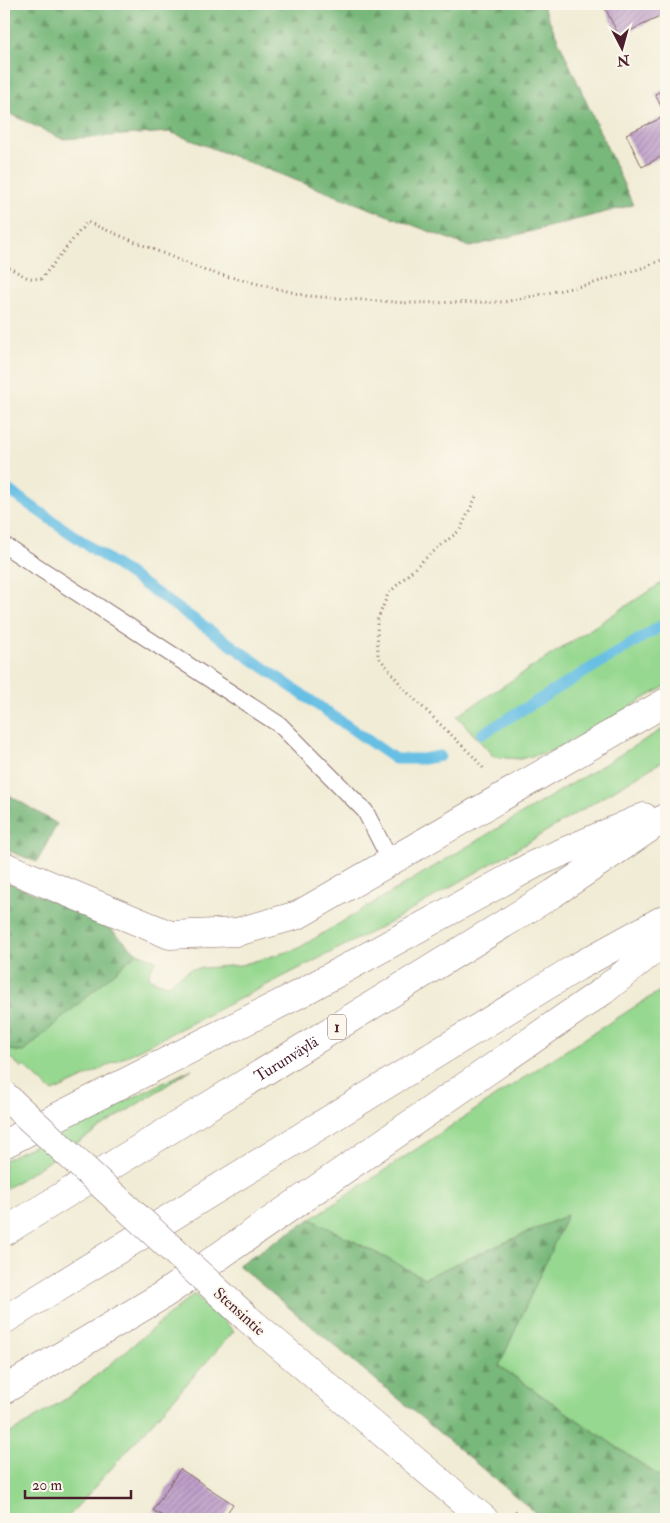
<svg xmlns="http://www.w3.org/2000/svg" width="670" height="1523" viewBox="0 0 670 1523" font-family="'IM FELL Double Pica',serif">
  <style>
    .green { fill: #96d890; stroke: #707c5e }
    .forest { fill: url(#forest-firs); stroke: #616c52 }
    .lines { fill: none; stroke-linecap: round; stroke-linejoin: round }
    .stream { stroke: #67bfe4; stroke-width: 11 }
    .building { fill: url(#building-hatch) }
    .service-casing { stroke: #846766; stroke-width: 18 }
    .minor-casing { stroke: #846766; stroke-width: 29 }
    .secondary-casing { stroke: #846766; stroke-width: 29 }
    .motorway-casing { stroke: #846766; stroke-width: 29 }
    .path { stroke: #846766; stroke-width: 3; stroke-dasharray: 1 4; stroke-linecap: butt }
    .service { stroke: #fff; stroke-width: 16 }
    .minor { stroke: #fff; stroke-width: 28 }
    .secondary { stroke: #fff; stroke-width: 28 }
    .motorway { stroke: #fff; stroke-width: 28 }
    .secondary-bridge-casing { stroke: #846766; stroke-width: 29; stroke-linecap: butt }
    .secondary-bridge { stroke: #fff; stroke-width: 28 }
    .labels { text-anchor: middle; stroke-width: 4; stroke-linejoin: round; paint-order: stroke }
    .shield { fill: #fbf7ec; stroke: #7f6065; stroke-width: 1 }
    .shield-label { font-size: 15px; font-weight: bold; fill: #4a1f2b }
    .street-label { font-size: 16px; fill: #4a1f2b; stroke: #fbf7ec }
  </style>
  <defs>
    <pattern id="forest-firs" width="22" height="20" patternUnits="userSpaceOnUse" patternTransform="scale(1.25)"><rect width="22" height="20" fill="#78b87a"/><path d="M5 1l3.5 6h-7zM16 11l3.5 6h-7z" fill="#649564"/></pattern>
    <pattern id="building-hatch" width="6" height="6" patternUnits="userSpaceOnUse" patternTransform="scale(1.25)"><rect width="6" height="6" fill="#c0a0cb"/><path d="M-1 1l2-2M0 6l6-6M5 7l2-2" fill="none" stroke="#9e82a5"/></pattern>
  </defs>
  <rect width="100%" height="100%" fill="#fbf7ec"/>
  <filter id="ink" filterUnits="userSpaceOnUse"><feTurbulence type="fractalNoise" baseFrequency=".02" numOctaves="2"/><feDisplacementMap in="SourceGraphic" scale="10" xChannelSelector="R" yChannelSelector="G"/><feConvolveMatrix kernelMatrix="1 2 1 2 8 2 1 2 1" color-interpolation-filters="sRGB"/></filter>
  <filter id="wash" filterUnits="userSpaceOnUse"><feTurbulence type="fractalNoise" baseFrequency=".0096" numOctaves="4" result="noise"/><feDisplacementMap in="SourceGraphic" scale="20" xChannelSelector="R" yChannelSelector="G"/><feGaussianBlur stdDeviation="1.12" result="paint"/><feColorMatrix in="noise" values="0 0 0 0 0 0 0 0 0 0 0 0 0 0 0 0 0 1.4 0 .05"/><feComposite in="paint" operator="in"/></filter>
  <g filter="url(#wash)">
    <rect width="100%" height="100%" fill="#f1ecd5"/>
    <g class="green">
      <path d="M666 580V686L555 750 520 759 494 757 457 716Z"/>
      <path d="M666 727V759L532 840 387 924 83 1078 53 1092 24 1066 22 1068 4 1052V1049L23 1052 137 953 156 960 149 973 150 979 167 985 191 969 241 965 297 949Z"/>
      <path d="M666 987V1481L499 1366 566 1216 424 1278 311 1219 549 1061Z"/>
      <path d="M192 1069 4 1190V1160Z"/>
      <path d="M194 1294 234 1331 66 1519H4V1437L69 1397 102 1371Z"/>
    </g>
    <g class="forest">
      <path d="M4 4H542L633 205 470 247 170 132 62 139 4 111Z"/>
      <path d="M4 792 57 824 37 862 4 849Z"/>
      <path d="M4 881 104 923 137 953 23 1052 4 1049Z"/>
      <path d="M567 1215 499 1366 666 1481V1519H543L238 1265 311 1219 424 1278Z"/>
    </g>
    <g class="lines">
      <g class="stream">
        <path d="M4 487 395 759H423L440 756"/>
        <path d="M482 734 666 623"/>
      </g>
    </g>
    <g id="blocks">
      <g class="building">
        <path d="M603 4H666V14L619 36Z"/>
        <path d="M666 88V154L642 167 626 134 666 116 655 94Z"/>
        <path d="M180 1469 233 1504 223 1519H167L153 1510Z"/>
      </g>
    </g>
  </g>
  <g filter="url(#ink)">
    <use href="#blocks" fill-opacity="0" stroke="#846766" stroke-width="1"/>
    <g class="lines">
      <g class="service-casing">
        <path id="service" d="M4 545 280 725 365 811 391 862"/>
      </g>
      <g class="minor-casing">
        <path id="minor" d="M4 866 170 935 237 932 298 915 666 702"/>
      </g>
      <g class="secondary-casing">
        <path id="secondary" d="M247 1318 484 1519"/>
      </g>
      <g class="motorway-casing">
        <g id="motorway">
          <path d="M4 1144 299 994 535 864 644 817"/>
          <path id="s1" d="M4 1232 554 893 666 817"/>
          <path d="M4 1320 577 967 666 918"/>
          <path d="M4 1390 163 1295 603 991 666 940"/>
        </g>
      </g>
      <g class="path">
        <path d="M4 265 28 278 41 279 87 222 206 271 307 296 408 303 504 302 591 284 645 267 666 258"/>
        <path d="M476 497 460 530 421 562 388 594 377 621 378 656 405 690 474 757 484 769"/>
        <path d="M515 1511 526 1519"/>
      </g>
      <use href="#service" class="service"/>
      <use href="#minor" class="minor"/>
      <use href="#secondary" class="secondary"/>
      <use href="#motorway" class="motorway"/>
      <g class="secondary-bridge-casing">
        <path id="secondary-bridge" d="M4 1095 247 1318"/>
      </g>
      <use href="#secondary-bridge" class="secondary-bridge"/>
    </g>
  </g>
  <g class="labels">
    <rect class="shield" x="328" y="1014.5" width="18" height="25" rx="4"/>
    <g class="shield-label">
      <text x="337" y="1032">1</text>
    </g>
    <g class="street-label">
      <text dy="6" stroke="none"><textPath href="#s1" startOffset="331">Turunväylä</textPath></text>
      <text transform="translate(240 1311) rotate(42)" y="6">Stensintie</text>
    </g>
  </g>
  <rect width="670" height="1523" fill="none" stroke="#fbf7ec" stroke-width="20"/>
  <g transform="translate(622 48) rotate(174)" stroke="#fbf7ec" stroke-width="4" paint-order="stroke">
  <path d="M0-4L9 19L0 12L-9 19Z" fill="#4a1f2b"/>
  <text y="-8" font-size="14" font-weight="bold" text-anchor="middle" fill="#4a1f2b">N</text>
  </g>
  <path d="M25 1490v8h106v-8" fill="none" stroke="#4a1f2b" stroke-width="2.5"/>
  <text x="32" y="1490" font-size="15" fill="#4a1f2b" stroke="#fbf7ec" stroke-width="4" paint-order="stroke">20 m</text>
</svg>
